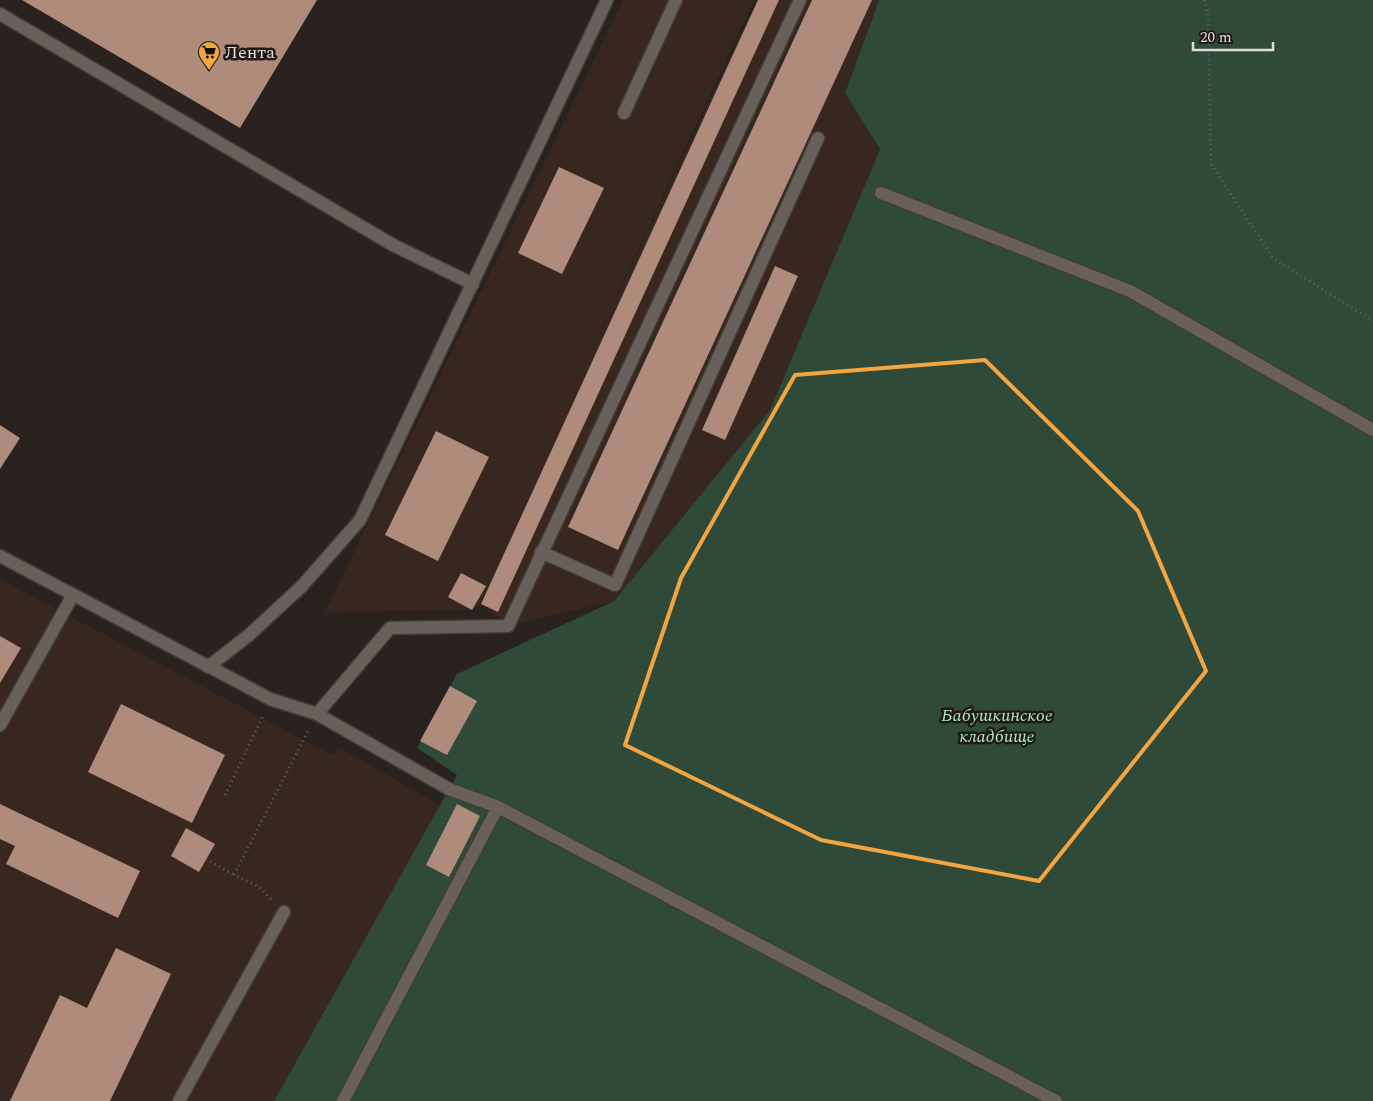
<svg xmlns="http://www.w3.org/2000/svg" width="1373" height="1101" viewBox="0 0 1373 1101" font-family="Spectral,serif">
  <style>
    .industrial { fill: #37271e }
    .green { fill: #2f4a39 }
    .building { fill: #ae8b7a }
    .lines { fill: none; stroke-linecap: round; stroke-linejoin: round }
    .service-casing { stroke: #433d3a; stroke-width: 15 }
    .minor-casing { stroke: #433d3a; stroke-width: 15 }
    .path { stroke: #69625f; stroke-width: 3; stroke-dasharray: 1 4; stroke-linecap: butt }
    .service { stroke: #69605b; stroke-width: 12 }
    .minor { stroke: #69605b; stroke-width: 12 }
    .marked { fill: none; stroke: #f2a541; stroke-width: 4; stroke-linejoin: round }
    .labels { text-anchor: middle; stroke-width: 5; stroke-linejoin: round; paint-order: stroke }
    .poi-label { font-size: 18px; fill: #e0dad8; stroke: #201915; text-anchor: start }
    .park-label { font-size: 18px; font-style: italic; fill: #ace8c2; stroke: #201915 }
  </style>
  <rect width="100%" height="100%" fill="#29221e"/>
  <g class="industrial">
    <path d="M623 0H754L567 403 757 0H879L845 93 880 148 770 410 614 601 508 626 481 604 472 610 325 612Z"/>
    <path d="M0 579 332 755 339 747 441 806 274 1101H0Z"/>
  </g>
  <path class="green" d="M879 0H1373V1101H274L457 775 417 748 457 674 614 601 770 410 880 149 845 93Z"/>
  <g class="building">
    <path d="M22 0H317L240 128Z"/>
    <path d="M758 0H779L498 612 481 604Z"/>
    <path d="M812 0H872L618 550 568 527Z"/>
    <path d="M559 167 604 188 562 274 518 253Z"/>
    <path d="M775 266 798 276 725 440 702 430Z"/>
    <path d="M0 425 20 438 0 469Z"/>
    <path d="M436 431 489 457 438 561 385 535Z"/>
    <path d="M461 573 486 586 472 610 448 597Z"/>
    <path d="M0 636 21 648 0 683Z"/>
    <path d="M450 686 477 701 447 755 420 741Z"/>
    <path d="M121 704 225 755 192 823 88 772Z"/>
    <path d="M0 804 140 871 118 918 6 864 15 846 0 839Z"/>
    <path d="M457 804 480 816 449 877 426 865Z"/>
    <path d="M186 828 215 844 199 872 171 856Z"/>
    <path d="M116 948 171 974 110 1101H10L60 995 87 1008Z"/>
  </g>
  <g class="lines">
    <g class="service-casing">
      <g id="service">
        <path d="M0 14 393 245 473 284"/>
        <path d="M624 113 676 0"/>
        <path d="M881 193 1130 291 1373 430"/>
        <path d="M541 552 615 585 818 138"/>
        <path d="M208 667 249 635 302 586 360 520 607 0"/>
        <path d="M317 714 390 628 508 626 800 0"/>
        <path d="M0 725 73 595"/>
        <path d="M449 789 498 807 1056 1101"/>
        <path d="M179 1101 284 912"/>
        <path d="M343 1101 498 807"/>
      </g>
    </g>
    <g class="minor-casing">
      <path id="minor" d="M0 556 270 699 317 714 449 789"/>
    </g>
    <g class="path">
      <path d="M1204 0 1208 12 1211 164 1273 258 1373 321"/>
      <path d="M225 795 263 716"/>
      <path d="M206 859 234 875"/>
      <path d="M271 899 259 887 234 875 308 731"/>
    </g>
    <use href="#service" class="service"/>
    <use href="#minor" class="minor"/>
  </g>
  <path class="marked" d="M985 360 1138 511 1206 671 1039 881 821 840 625 745 681 578 795 375Z"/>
  <defs>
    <g id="supermarket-pin" transform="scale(1.125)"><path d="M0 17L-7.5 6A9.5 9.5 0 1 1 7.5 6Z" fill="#f2a541" stroke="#201915"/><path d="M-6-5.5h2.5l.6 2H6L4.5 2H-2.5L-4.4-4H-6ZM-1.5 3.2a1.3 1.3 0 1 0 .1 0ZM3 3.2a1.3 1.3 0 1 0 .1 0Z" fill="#111"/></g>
  </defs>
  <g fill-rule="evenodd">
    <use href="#supermarket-pin" x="209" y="52"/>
  </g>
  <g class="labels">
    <g class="poi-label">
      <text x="225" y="58">Лента</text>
    </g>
    <g class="park-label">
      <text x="997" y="721">Бабушкинское<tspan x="997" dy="21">кладбище</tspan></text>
    </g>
  </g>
  <path d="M1193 42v8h80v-8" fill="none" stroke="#e0dad8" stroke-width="2.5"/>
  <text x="1200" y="42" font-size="15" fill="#e0dad8" stroke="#201915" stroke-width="4" paint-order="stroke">20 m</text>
</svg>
